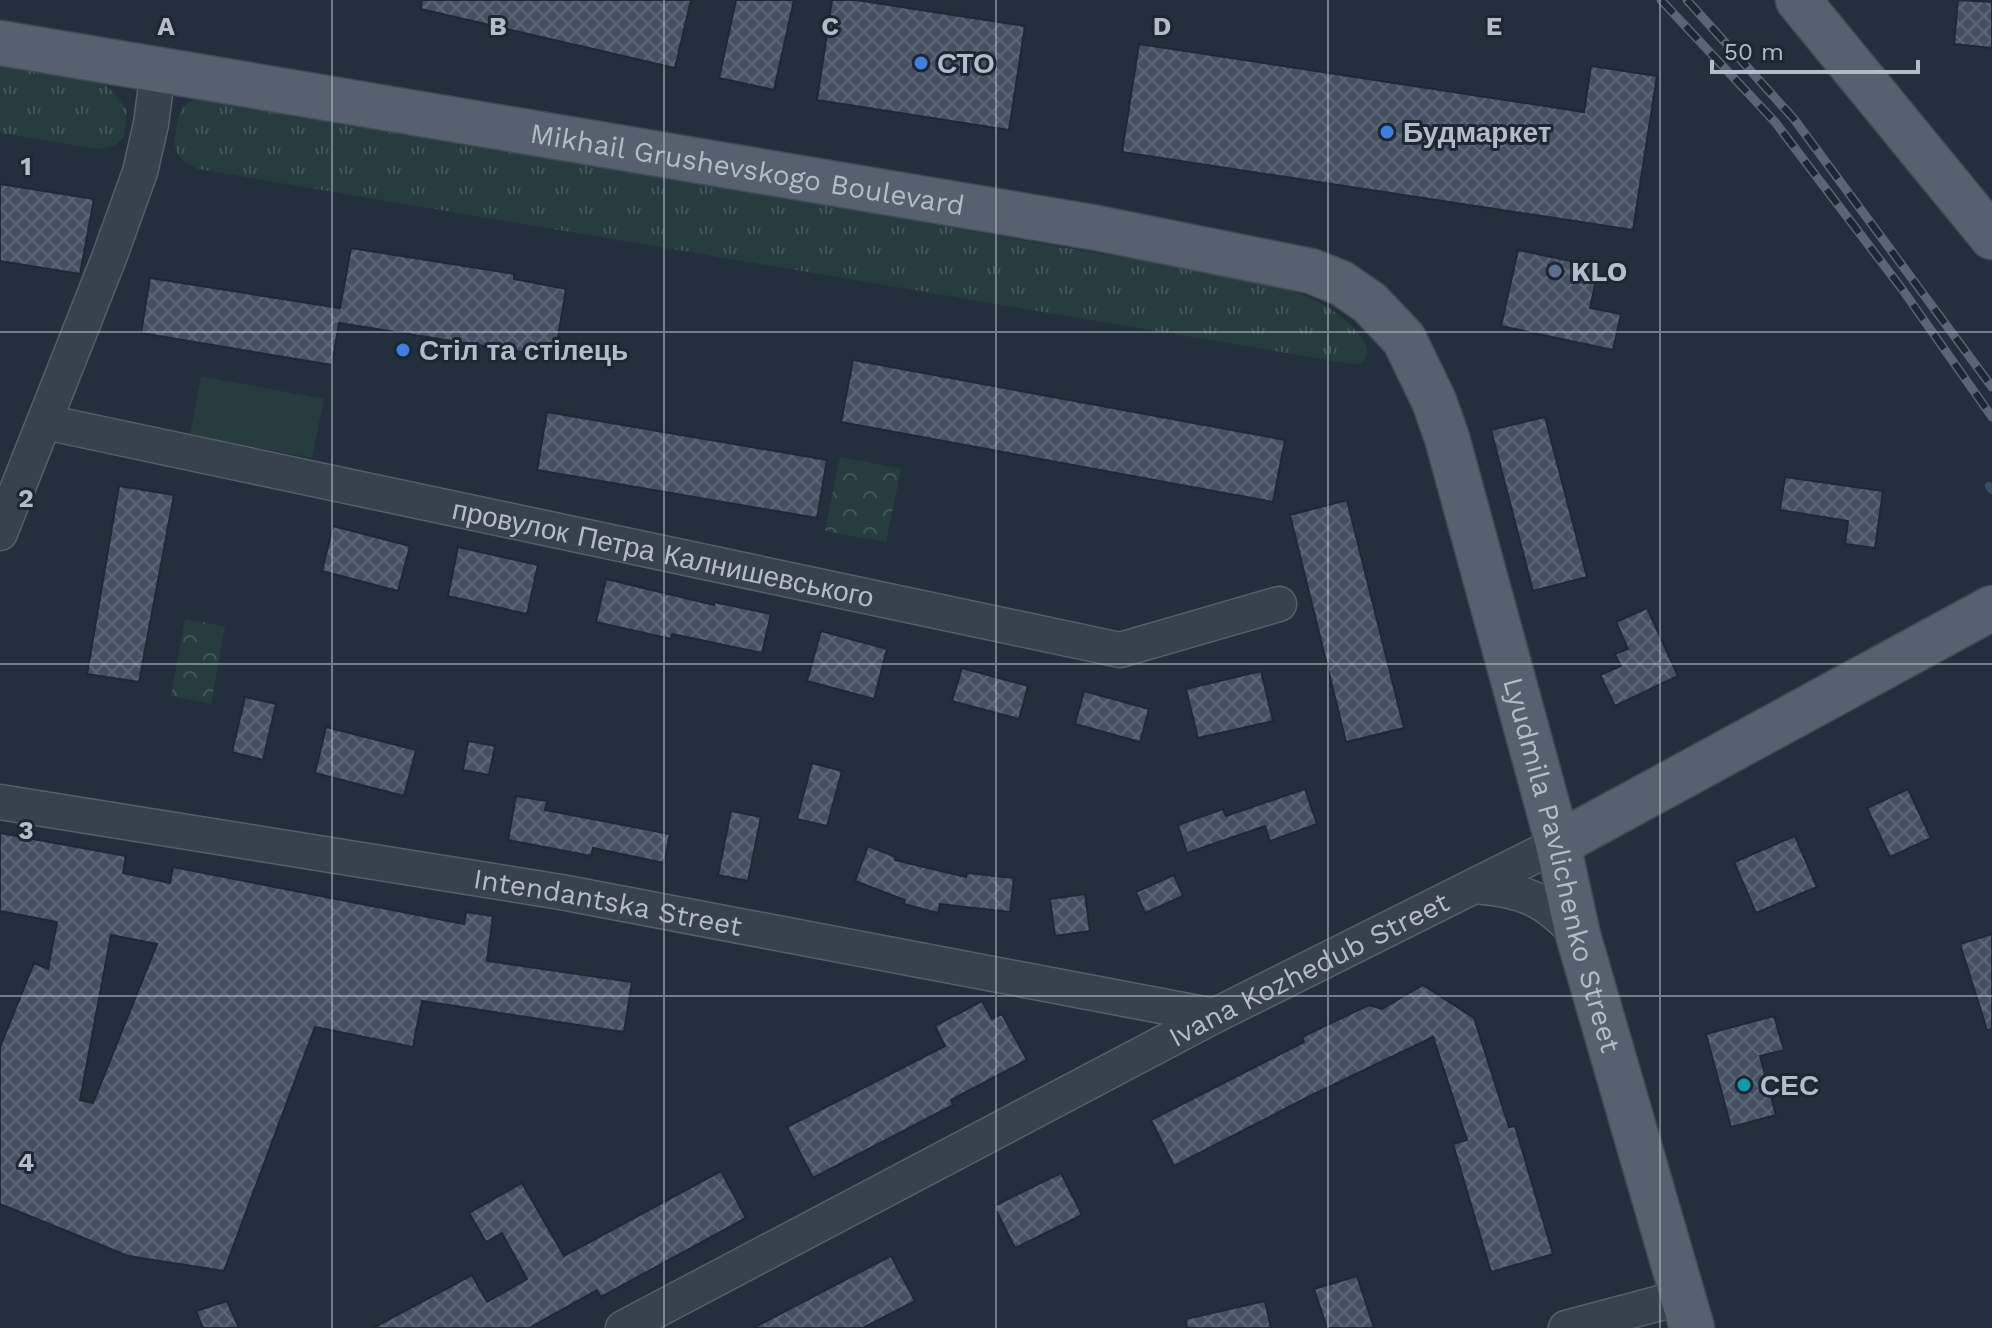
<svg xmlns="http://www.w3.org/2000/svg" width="1992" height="1328" viewBox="0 0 1992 1328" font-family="'Work Sans',sans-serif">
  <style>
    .grass { fill: url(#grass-tufts) }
    .park { fill: url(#park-crowns) }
    .pitch { fill: #263c3f }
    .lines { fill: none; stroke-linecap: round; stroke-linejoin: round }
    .stream { stroke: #394c67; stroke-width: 8 }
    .building { fill: url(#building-cross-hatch); stroke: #1f2835; stroke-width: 2; fill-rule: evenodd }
    .minor-casing { stroke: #565f6c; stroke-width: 37 }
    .major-casing { stroke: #414a57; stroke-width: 47 }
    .minor { stroke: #38414e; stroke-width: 34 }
    .major { stroke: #56606e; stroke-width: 44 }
    .rail-casing { stroke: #5a6575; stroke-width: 9 }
    .rail { stroke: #1d2633; stroke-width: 6; stroke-dasharray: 18; stroke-linecap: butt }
    .grid { fill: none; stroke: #b4bcc9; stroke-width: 2; stroke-opacity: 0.55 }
    .shop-dot { fill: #3f7fe0; stroke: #1d2633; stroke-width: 3 }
    .service-dot { fill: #5c6f8a; stroke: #1d2633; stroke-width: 3 }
    .culture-dot { fill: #0f9aa8; stroke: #1d2633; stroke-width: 3 }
    .labels { text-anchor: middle; stroke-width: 6; stroke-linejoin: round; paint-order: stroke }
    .poi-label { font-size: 28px; font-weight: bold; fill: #b4bcc9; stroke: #1d2633; text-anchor: start }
    .street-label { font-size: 28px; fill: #b4bcc9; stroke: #1d2633 }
    .grid-label { font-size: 26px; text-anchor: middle; font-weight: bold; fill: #b4bcc9; stroke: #1d2633; stroke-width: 6; stroke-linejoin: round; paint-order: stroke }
  </style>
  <defs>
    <pattern id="grass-tufts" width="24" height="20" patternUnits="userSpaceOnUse" patternTransform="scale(2)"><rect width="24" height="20" fill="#263c3f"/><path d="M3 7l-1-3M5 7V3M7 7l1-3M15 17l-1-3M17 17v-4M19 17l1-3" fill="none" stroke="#435659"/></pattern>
    <pattern id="park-crowns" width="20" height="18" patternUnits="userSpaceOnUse" patternTransform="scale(2)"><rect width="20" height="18" fill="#263c3f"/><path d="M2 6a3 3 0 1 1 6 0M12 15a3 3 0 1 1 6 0" fill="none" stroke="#435659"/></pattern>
    <pattern id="building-cross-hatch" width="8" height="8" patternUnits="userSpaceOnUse" patternTransform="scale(2)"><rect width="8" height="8" fill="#455162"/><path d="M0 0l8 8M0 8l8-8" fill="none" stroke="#5d6877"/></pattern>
  </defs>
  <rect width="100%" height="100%" fill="#242f3e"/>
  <g class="grass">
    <path d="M0 65 92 81 104 84 113 92 127 110 124 136 116 145 100 149 0 133Z"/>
    <path d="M207 97 1239 278C1286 289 1329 296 1360 336 1368 346 1370 353 1362 363L1352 364 198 169C191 165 182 162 178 154 173 146 175 138 176 129 179 108 185 99 207 97Z"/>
  </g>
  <g class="park">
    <path d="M840 457 901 469 886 542 825 531Z"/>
    <path d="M185 619 225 626 211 704 171 696Z"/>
  </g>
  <path class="pitch" d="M201 376 324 399 312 458 190 435Z"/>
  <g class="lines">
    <path class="stream" d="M1989 486 1992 490"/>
  </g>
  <g class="building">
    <path d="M422 0H691L675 68 421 9Z"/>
    <path d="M736 0H794L774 90 719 78Z"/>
    <path d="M832 0H856L1025 26 1009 130 817 100Z"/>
    <path d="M1958 0 1992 2V48L1954 44Z"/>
    <path d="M1139 44 1584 112 1591 66 1657 76 1633 230 1122 152Z"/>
    <path d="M0 184 94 199 80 274 0 261Z"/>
    <path d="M351 248 514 274V279L566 289 556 349 529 344 528 353 339 323 332 365 141 333 150 278 340 308Z"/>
    <path d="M1518 250 1599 267 1590 308 1621 314 1613 350 1501 326Z"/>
    <path d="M853 360 1285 440 1273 502 841 422Z"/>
    <path d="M547 412 827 460 817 518 537 470Z"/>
    <path d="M1545 417 1587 577 1533 591 1491 430Z"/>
    <path d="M1785 477 1883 491 1875 548 1845 544 1848 521 1780 510Z"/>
    <path d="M119 486 174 495 139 682 87 674Z"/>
    <path d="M1347 500 1404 728 1346 742 1290 515Z"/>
    <path d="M333 526 410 546 398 591 322 571Z"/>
    <path d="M458 547 538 565 527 614 448 596Z"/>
    <path d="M606 579 714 605V602L771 614 762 653 672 634 671 639 596 622Z"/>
    <path d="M1647 608 1678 676 1615 706 1600 675 1621 666 1615 654 1628 649 1616 622Z"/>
    <path d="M821 631 887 649 874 699 807 681Z"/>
    <path d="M962 668 1028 686 1019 719 952 701Z"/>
    <path d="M1261 671 1273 721 1198 738 1186 689Z"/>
    <path d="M1084 691 1149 709 1140 742 1075 724Z"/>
    <path d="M245 697 276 704 263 760 232 752Z"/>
    <path d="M326 727 416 750 404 796 315 773Z"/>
    <path d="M468 741 495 746 489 775 463 770Z"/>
    <path d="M812 763 842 771 827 826 797 819Z"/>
    <path d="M1305 789 1317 824 1270 841 1265 826 1187 853 1178 825 1223 809 1226 816Z"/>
    <path d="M1908 789 1931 838 1890 857 1867 808Z"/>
    <path d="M516 796 547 801 545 810 670 834 664 863 593 848 591 856 508 840Z"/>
    <path d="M731 811 761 817 748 881 718 875Z"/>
    <path d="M0 833 126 856 123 873 170 883 173 867 464 924 466 912 493 916 487 961 632 982 624 1032 422 1001 413 1047 315 1027 224 1271 128 1256 0 1204V1047L34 963 48 969 57 922 0 911ZM111 935 157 944 93 1103 80 1100Z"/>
    <path d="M1795 836 1817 887 1756 913 1734 862Z"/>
    <path d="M868 846 896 857 895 860 966 877 967 873 1014 878 1010 912 940 904 938 913 904 904 905 900 855 881Z"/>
    <path d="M1174 875 1183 896 1145 913 1136 892Z"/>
    <path d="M1085 894 1090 931 1055 936 1050 899Z"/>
    <path d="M1992 934V1029L1987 1030 1960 944Z"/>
    <path d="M1423 985 1474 1018 1509 1127 1515 1126 1553 1254 1491 1272 1453 1144 1467 1140 1433 1037 1310 1096 1174 1166 1151 1120 1304 1042 1302 1037 1369 1005 1382 1009Z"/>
    <path d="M982 1001 992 1019 1002 1014 1027 1060 951 1100 953 1105 813 1178 787 1127 945 1046 935 1026Z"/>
    <path d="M1774 1016 1784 1050 1760 1056 1776 1115 1731 1127 1706 1034Z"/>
    <path d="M721 1171 746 1218 601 1297 597 1290 529 1328H373L472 1275 487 1302 527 1279 502 1233 486 1242 469 1213 522 1183 564 1256Z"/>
    <path d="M1061 1173 1082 1215 1015 1248 994 1206Z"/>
    <path d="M891 1256 915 1301 863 1328H753Z"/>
    <path d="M1357 1276 1374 1328H1327L1314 1289Z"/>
    <path d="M227 1301 239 1328H203L196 1311Z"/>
    <path d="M1265 1301 1271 1328H1187L1186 1319Z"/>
  </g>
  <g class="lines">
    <g class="minor-casing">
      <g id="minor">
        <path id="s1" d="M45 422 1120 650 1279 604"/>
        <path d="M0 533 109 258 140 172 151 124 158 71"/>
        <path id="s2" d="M0 802 561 892 1214 1016"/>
        <path d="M1474 886C1523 890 1544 898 1578 935"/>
        <path id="s3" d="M623 1328 1214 1016 1558 844"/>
        <path d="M1566 1328 1683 1297"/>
      </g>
    </g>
    <g class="major-casing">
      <g id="major">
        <path d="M1798 0 1992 237"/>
        <path id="s4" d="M0 43 1097 228 1311 271 1341 283 1370 303 1404 339 1434 401 1447 438 1558 844 1578 935 1692 1328"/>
        <path d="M1558 844 1992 608"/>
      </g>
    </g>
    <use href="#minor" class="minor"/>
    <use href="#major" class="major"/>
    <g class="rail-casing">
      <g id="rail">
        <path d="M1661 0 1775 122 1902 289 1992 417"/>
        <path d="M1687 0 1794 119 1992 387"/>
      </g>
    </g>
    <use href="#rail" class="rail"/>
  </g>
  <path class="grid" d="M332 0V1328M664 0V1328M996 0V1328M1328 0V1328M1660 0V1328M0 332H1992M0 664H1992M0 996H1992"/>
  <g class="shop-dot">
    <circle cx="921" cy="63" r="8"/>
    <circle cx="1387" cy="132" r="8"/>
    <circle cx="403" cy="350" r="8"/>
  </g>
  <circle class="service-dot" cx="1555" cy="271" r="8"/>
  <circle class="culture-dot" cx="1744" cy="1085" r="8"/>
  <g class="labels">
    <g class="poi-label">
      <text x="937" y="73">СТО</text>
      <text x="1403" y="142">Будмаркет</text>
      <text x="1571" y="281">KLO</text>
      <text x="419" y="360">Стіл та стілець</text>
      <text x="1760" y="1095">СЕС</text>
    </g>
    <g class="street-label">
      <text dy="10" stroke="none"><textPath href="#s4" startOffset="758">Mikhail Grushevskogo Boulevard</textPath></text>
      <text dy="10" stroke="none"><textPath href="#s1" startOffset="632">провулок Петра Калнишевського</textPath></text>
      <text dy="10" stroke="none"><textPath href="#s4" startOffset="1998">Lyudmila Pavlichenko Street</textPath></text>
      <text dy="10" stroke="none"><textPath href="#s2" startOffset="616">Intendantska Street</textPath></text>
      <text dy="10" stroke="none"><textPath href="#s3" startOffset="774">Ivana Kozhedub Street</textPath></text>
    </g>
  </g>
  <g class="grid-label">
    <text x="166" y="35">A</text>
    <text x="498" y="35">B</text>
    <text x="830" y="35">C</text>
    <text x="1162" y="35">D</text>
    <text x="1494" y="35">E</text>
    <text x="26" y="175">1</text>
    <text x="26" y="507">2</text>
    <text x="26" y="839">3</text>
    <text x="26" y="1171">4</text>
  </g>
  <path d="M1712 60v12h206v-12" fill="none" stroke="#b4bcc9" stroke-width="4"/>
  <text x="1724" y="60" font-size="24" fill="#b4bcc9" stroke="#1d2633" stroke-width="6" paint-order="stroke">50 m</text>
</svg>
